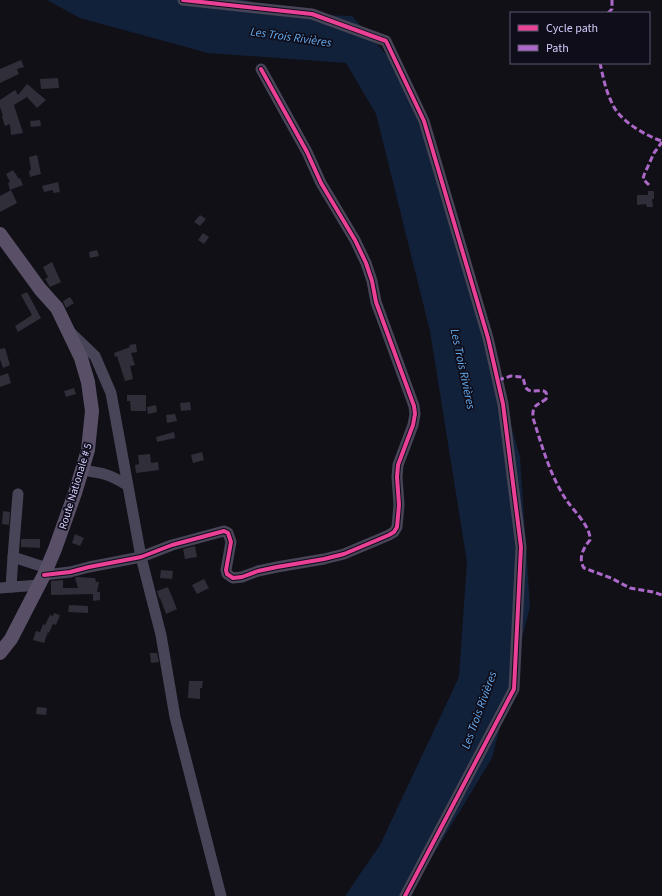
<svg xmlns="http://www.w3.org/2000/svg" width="662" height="896" viewBox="0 0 662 896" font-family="'Source Sans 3',sans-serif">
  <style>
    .water { fill: #12213a }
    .building { fill: #2f2e39 }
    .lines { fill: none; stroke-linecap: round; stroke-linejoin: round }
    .minor { stroke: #474557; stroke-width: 11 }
    .major { stroke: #595068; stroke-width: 14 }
    .quiet { stroke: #ac68c9; stroke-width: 3; stroke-dasharray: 6 3; stroke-linecap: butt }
    .cycleway-casing { stroke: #0f0d1a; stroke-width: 6 }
    .cycleway { stroke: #ea4096; stroke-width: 4 }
    .labels { text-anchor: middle; stroke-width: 3.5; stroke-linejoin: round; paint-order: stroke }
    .street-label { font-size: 11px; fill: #d2cbf9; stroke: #0f0d1a }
    .water-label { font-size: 12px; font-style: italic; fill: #64acee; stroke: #0f0d1a }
  </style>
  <rect width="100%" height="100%" fill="#111017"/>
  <path class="water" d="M47 0H245L287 14 352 16 393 62 444 184 520 457 530 607 492 758 438 847 402 896H345L380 845 459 677 467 562 430 331 376 114 346 63 208 53 80 18Z"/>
  <g class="building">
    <path d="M21 60 24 67 17 69 19 74 0 83V69Z"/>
    <path d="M58 78 59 88 41 89 40 79Z"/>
    <path d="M27 84 46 100 37 108 27 97 14 105 23 133 11 135 10 124 5 126 2 117 3 116 0 107V100L15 90 18 95Z"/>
    <path d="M40 120 41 126 31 127 30 121Z"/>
    <path d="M37 155 41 174 30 177 29 171 31 170 29 157Z"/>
    <path d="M13 170 19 179 20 178 23 185 10 190 8 183 10 182 6 174Z"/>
    <path d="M58 182 60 192 53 193V190L44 192 42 186Z"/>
    <path d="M11 190 17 203 0 212V196Z"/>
    <path d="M648 191H654V199H652L653 207H647L646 204 637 205V195H648Z"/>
    <path d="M200 215 206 219 200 226 194 222Z"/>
    <path d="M203 233 209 237 204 244 198 240Z"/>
    <path d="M97 250 99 256 90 258 89 252Z"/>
    <path d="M52 262 61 282 50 287 45 279 48 277 43 267Z"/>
    <path d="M27 292 41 318 18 332 15 326 32 315 21 295Z"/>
    <path d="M70 297 74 303 66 308 63 301Z"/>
    <path d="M136 344 137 352 131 353 135 365 130 366 133 379 125 381 117 356 115 357 114 353 130 347 129 345Z"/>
    <path d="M5 348 10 365 3 368 0 359V349Z"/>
    <path d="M8 373 11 383 0 387V376Z"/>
    <path d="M74 388 76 394 66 397 64 391Z"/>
    <path d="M127 395H146V411H131L130 401H127Z"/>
    <path d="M190 402 191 410 181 411 180 403Z"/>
    <path d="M156 405 157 412 148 414 147 407Z"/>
    <path d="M175 414 177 421 167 423 166 415Z"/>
    <path d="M174 432 175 438 157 442 156 437Z"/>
    <path d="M202 452 204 460 193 463 191 455Z"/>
    <path d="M150 454 151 463 158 462 159 470 136 473 135 465 139 464 138 455Z"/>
    <path d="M3 511 10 512 9 525 2 524Z"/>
    <path d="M75 534 84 538 80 546 72 543Z"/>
    <path d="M21 539H40V548L21 547Z"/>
    <path d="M195 546 197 557 185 559 183 549Z"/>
    <path d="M161 570 173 571 172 579 160 578Z"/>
    <path d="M77 577 95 578 96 582H99L97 592H100V600L93 601V594L51 595V581L63 580V588H78L75 578Z"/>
    <path d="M204 579 209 588 197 594 192 585Z"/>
    <path d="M168 587 177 609 166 614 160 598H159L157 591Z"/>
    <path d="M69 605 88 606V613L68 612Z"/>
    <path d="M54 613 60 615 56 625 53 624 49 633 48 632 44 643 33 640 36 631 40 632 43 624 45 625 50 615 53 616Z"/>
    <path d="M150 653H157L159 662 151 663Z"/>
    <path d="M189 681H203L202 688H200V699L188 698Z"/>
    <path d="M37 707 47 708 46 715 36 714Z"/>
  </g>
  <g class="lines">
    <g class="minor">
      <path d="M183 0 312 14 386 41 424 121 488 338 503 404 521 547 514 689 405 896"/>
      <path d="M71 333 95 356 111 393 141 557 161 635 175 717 221 896"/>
      <path d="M82 470C103 473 109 474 127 485"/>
      <path d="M18 494 13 557 47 568"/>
      <path d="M44 575 70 572 89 567 141 557 172 545 224 531 228 533 231 542 226 570 227 574 233 578 242 577 258 571 277 567 324 559 344 554 389 535 394 532 397 527 399 505 397 477 398 465 413 425 415 414 414 406 376 302 372 281 366 263 355 240 321 183 307 152 261 69"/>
      <path d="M11 587 13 557"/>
      <path d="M0 588 39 585"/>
    </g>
    <path class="major" d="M0 234 40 289 57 308 81 358 88 382 92 411 88 450 75 493 55 549 44 575 11 639 0 653"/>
    <g class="quiet">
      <path d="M608 13 612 9V0"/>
      <path d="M600 63C603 77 606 92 613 105 620 121 646 136 662 141"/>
      <path d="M649 185 643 179 644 175 654 153 662 142"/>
      <path d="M498 380 511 376 522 377C525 381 524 386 527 389 532 395 550 384 546 399 537 406 532 404 533 418 542 446 550 476 567 501 574 511 591 527 590 540 583 548 578 559 584 568L611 578 630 588 653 592 662 595"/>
    </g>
    <g class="cycleway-casing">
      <g id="cycleway">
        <path d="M183 0 312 14 386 41 424 121 488 338 503 404 521 547 514 689 405 896"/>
        <path d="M44 575 70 572 89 567 141 557 172 545 224 531 228 533 231 542 226 570 227 574 233 578 242 577 258 571 277 567 324 559 344 554 389 535 394 532 397 527 399 505 397 477 398 465 413 425 415 414 414 406 376 302 372 281 366 263 355 240 321 183 307 152 261 69"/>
      </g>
    </g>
    <use href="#cycleway" class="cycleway"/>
  </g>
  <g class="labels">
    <g class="street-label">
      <text transform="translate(75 486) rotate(-73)" y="4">Route Nationale # 5</text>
    </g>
    <g class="water-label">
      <text transform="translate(291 37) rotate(8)" y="4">Les Trois Rivières</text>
      <text transform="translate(463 369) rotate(78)" y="4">Les Trois Rivières</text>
      <text transform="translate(479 710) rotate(-70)" y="4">Les Trois Rivières</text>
    </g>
  </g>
  <rect x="510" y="12" width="140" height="52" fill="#0f0d1a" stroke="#5d5973"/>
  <rect x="518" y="25" width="20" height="6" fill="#ea4096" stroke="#5d5973"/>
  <text x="546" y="32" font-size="12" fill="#d2cbf9">Cycle path</text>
  <rect x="518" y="45" width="20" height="6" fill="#ac68c9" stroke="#5d5973"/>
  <text x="546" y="52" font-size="12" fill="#d2cbf9">Path</text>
</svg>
